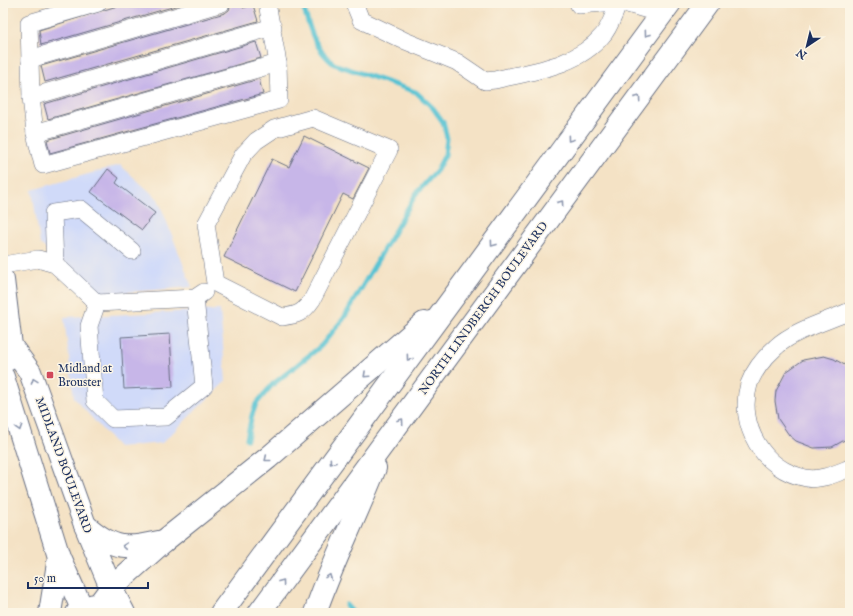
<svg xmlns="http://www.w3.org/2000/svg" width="853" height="616" viewBox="0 0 853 616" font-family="'IM FELL English',serif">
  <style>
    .built { fill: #d0daf9 }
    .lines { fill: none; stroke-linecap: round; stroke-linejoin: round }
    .stream { stroke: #58c3d3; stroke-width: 5 }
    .building { fill: #c7b6e8 }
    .minor-casing { stroke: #676e82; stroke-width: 18 }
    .major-casing { stroke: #676e82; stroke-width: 24 }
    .highway-casing { stroke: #676e82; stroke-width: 24 }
    .minor { stroke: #fff; stroke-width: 17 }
    .major { stroke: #fff; stroke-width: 22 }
    .highway { stroke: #fff; stroke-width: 22 }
    .oneway { stroke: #8d97ae }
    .poi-dot { fill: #d1495b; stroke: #fcf5e5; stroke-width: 1.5 }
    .labels { text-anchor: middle; stroke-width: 3; stroke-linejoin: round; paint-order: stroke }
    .street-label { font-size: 12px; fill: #1b2f5e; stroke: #fcf5e5 }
    .poi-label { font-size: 12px; fill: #1b2f5e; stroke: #fcf5e5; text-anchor: start }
  </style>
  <rect width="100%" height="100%" fill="#fcf5e5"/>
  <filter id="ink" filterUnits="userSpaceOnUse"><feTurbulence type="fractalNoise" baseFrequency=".025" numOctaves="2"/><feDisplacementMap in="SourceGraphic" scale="8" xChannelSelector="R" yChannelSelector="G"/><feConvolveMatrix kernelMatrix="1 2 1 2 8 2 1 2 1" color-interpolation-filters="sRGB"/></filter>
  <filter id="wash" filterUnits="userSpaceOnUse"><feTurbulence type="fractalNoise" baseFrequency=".012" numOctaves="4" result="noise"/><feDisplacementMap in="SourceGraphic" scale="16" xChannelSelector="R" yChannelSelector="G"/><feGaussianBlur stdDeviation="0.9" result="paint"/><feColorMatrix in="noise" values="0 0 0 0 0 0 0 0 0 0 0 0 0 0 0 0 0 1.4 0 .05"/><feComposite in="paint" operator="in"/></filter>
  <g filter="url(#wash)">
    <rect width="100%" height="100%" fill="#f4e2c5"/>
    <g class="built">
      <path d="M120 165 158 199 192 287 103 294 40 244 32 190Z"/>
      <path d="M220 310 226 381 162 443 118 447 74 398 64 317Z"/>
    </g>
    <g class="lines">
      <g class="stream">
        <path d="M247 439 252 415 256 404 272 385 321 346 344 318 416 194 437 170 445 155 447 138 443 122 433 108 416 92 334 64C313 48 310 27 302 3"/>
        <path d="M346 605 353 613"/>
      </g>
    </g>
    <g id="blocks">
      <g class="building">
        <path d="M127 3H186L41 45 39 30Z"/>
        <path d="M232 3H242L243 8 253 5 258 21 45 82 41 66 225 13 229 10Z"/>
        <path d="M256 42 261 58 48 119 44 104Z"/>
        <path d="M259 79 263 94 50 153 47 140Z"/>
        <path d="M304 136 369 168 353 199 343 194 295 292 224 257 272 159 289 167Z"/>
        <path d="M108 169 119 178 116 183 155 213 142 230 91 192Z"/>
        <path d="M170 334 173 387 124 389 121 337Z"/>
        <path d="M824 356 834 359 850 368V437L832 447 814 448 796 441 789 435 778 419 775 401 776 391 786 372 803 360Z"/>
      </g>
    </g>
  </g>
  <g filter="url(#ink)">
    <use href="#blocks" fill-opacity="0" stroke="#676e82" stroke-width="1"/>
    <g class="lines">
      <g class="minor-casing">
        <g id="minor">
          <path d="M98 3 29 23 31 97 35 133 43 165 279 100 278 63 267 3"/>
          <path d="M354 3 361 20 403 40 457 62 485 81 495 80C532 71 576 67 602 36 610 28 614 13 619 3"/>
          <path d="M578 3 579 5 604 3"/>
          <path d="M624 3 662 14"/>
          <path d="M30 59 222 3"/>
          <path d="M31 97 273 27"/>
          <path d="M313 118 389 150 312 300C303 313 298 315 282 317L215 283 206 224 243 155 256 141 274 129Z"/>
          <path d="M35 133 278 63"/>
          <path d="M55 264 53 213 81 209 132 251"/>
          <path d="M3 265 38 259 55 264 97 303 195 298 204 292"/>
          <path d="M97 303 89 326 95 401 113 419 166 417 204 386 195 298"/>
          <path d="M850 311C828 321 794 330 776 347 766 356 754 370 749 384 737 425 763 470 806 478 820 481 837 473 850 468"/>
        </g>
      </g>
      <g class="major-casing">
        <g id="major">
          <path d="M3 280 11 346 7 360"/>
          <path d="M11 346 30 372 85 525 111 588 124 613"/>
          <path d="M3 377 59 557 84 613"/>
        </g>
      </g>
      <g class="highway-casing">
        <g id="highway">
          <path d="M85 525C115 551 126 549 164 541"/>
          <path d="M50 613 59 557"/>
          <path d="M77 613C95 600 101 605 119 613"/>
          <path d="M97 613 102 600 111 588 164 541 268 458 424 323"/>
          <path d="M221 613 670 3"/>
          <path d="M259 613 708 3"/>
          <path d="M315 613C332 563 356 517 375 468"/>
        </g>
      </g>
      <use href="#minor" class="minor"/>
      <use href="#major" class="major"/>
      <use href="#highway" class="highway"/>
    </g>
    <defs><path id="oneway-chevron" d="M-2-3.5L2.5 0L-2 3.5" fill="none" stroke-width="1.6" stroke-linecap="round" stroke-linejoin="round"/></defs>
    <g class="oneway">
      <use href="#oneway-chevron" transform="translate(647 34) rotate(126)"/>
      <use href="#oneway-chevron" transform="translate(638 98) rotate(-54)"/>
      <use href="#oneway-chevron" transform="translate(570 139) rotate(126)"/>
      <use href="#oneway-chevron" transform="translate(561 203) rotate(-54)"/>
      <use href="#oneway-chevron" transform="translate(493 244) rotate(126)"/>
      <use href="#oneway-chevron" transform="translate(409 358) rotate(126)"/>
      <use href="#oneway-chevron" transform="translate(366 375) rotate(137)"/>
      <use href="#oneway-chevron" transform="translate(34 381) rotate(-110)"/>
      <use href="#oneway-chevron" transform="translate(401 421) rotate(-54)"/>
      <use href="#oneway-chevron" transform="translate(19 428) rotate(73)"/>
      <use href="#oneway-chevron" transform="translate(267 459) rotate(141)"/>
      <use href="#oneway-chevron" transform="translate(332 462) rotate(126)"/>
      <use href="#oneway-chevron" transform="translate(125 546) rotate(-174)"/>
      <use href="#oneway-chevron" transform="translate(329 577) rotate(-69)"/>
      <use href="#oneway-chevron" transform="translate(282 582) rotate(-54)"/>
    </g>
  </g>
  <rect class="poi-dot" x="46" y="371" width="8" height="8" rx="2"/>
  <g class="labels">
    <g class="street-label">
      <text transform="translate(483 308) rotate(-54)" y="4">NORTH LINDBERGH BOULEVARD</text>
      <text transform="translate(64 465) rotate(70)" y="4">MIDLAND BOULEVARD</text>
    </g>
    <g class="poi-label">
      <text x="58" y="372">Midland at<tspan x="58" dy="14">Brouster</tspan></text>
    </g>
  </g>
  <rect width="853" height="616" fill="none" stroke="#fcf5e5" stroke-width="16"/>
  <g transform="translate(807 46) rotate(215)" stroke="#fcf5e5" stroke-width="3" paint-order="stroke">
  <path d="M0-3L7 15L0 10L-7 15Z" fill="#1b2f5e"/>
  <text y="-6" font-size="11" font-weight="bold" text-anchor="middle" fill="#1b2f5e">N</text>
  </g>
  <path d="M28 582v6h120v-6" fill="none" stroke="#1b2f5e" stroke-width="2"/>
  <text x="34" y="582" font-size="12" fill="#1b2f5e" stroke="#fcf5e5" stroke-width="3" paint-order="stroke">50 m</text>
</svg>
